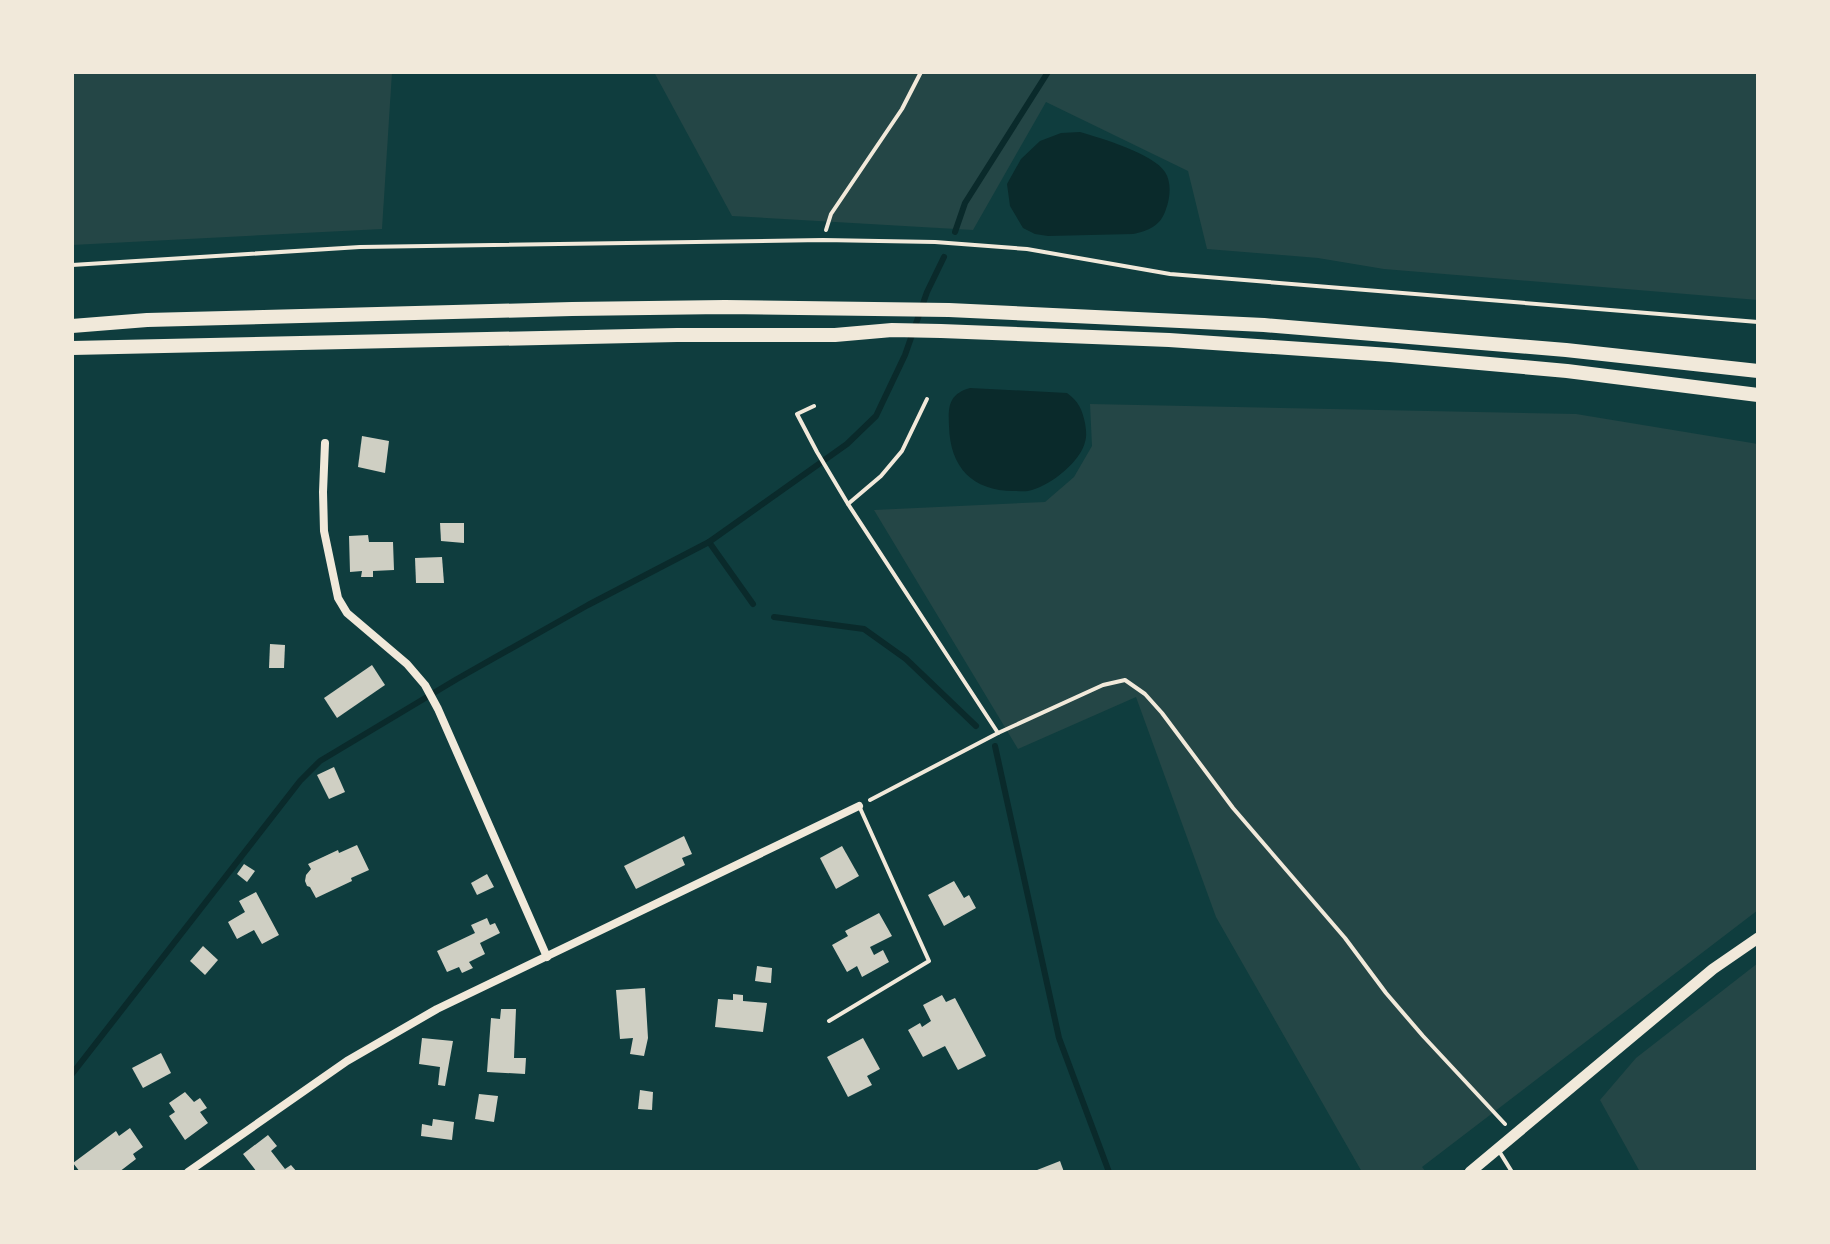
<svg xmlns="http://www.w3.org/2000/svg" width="1830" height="1244" viewBox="0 0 1830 1244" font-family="Roboto,sans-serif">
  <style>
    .green { fill: #244646 }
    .water { fill: #0a2a2b }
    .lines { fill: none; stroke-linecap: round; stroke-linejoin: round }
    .stream { stroke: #0a2a2b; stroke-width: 6 }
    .building { fill: #cfcfc3 }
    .path { stroke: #f1e9da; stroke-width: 4 }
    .service { stroke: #f1e9da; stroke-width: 4 }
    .minor { stroke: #f1e9da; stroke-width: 8 }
    .tertiary { stroke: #f1e9da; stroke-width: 11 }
    .primary { stroke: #f1e9da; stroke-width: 14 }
  </style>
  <rect width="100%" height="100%" fill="#0f3d3e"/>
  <g class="green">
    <path d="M72 72H392L382 229 72 245Z"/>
    <path d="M654 72H1758V300L1384 269 1318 258 1207 249 1188 171 1046 102 973 230 732 216Z"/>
    <path d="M1090 404 1576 414 1758 444V910L1422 1167 1426 1172H1362L1216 917 1136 697 1018 749 874 510 1045 502 1074 477 1092 446Z"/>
    <path d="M1758 963V1172H1640L1600 1100 1636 1058Z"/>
  </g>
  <g class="water">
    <path d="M1080 132C1101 138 1154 154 1165 172 1172 183 1170 198 1166 209 1161 226 1148 231 1133 234L1048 236 1035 234 1023 228 1010 206 1007 184 1021 159 1040 141 1061 133Z"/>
    <path d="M970 388 1067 393C1079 402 1082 409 1085 423 1086 429 1087 436 1085 442 1081 461 1051 485 1032 490 1027 492 1020 491 1014 491 972 491 950 467 949 426 948 406 949 394 970 388Z"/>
  </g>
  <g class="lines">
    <g class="stream">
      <path d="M955 232 965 203 1048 72"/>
      <path d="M709 542 753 604"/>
      <path d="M774 617 864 629 906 659 976 726"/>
      <path d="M995 746 1059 1038 1109 1172"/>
      <path d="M72 1074 300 781 320 761 457 679 588 605 709 542 847 444 876 416 905 355 927 292 944 257"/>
    </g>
  </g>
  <g class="building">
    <path d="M362 436 389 441 385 473 358 467Z"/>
    <path d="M440 523H464V543L441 541Z"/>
    <path d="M368 535 369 542H393L394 570 373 571V577H361L362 571 350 572 349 536Z"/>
    <path d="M442 557 444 583H416L415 558Z"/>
    <path d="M270 644 285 645 284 668H269Z"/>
    <path d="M372 665 385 685 337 718 324 698Z"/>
    <path d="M334 767 345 792 329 799 317 775Z"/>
    <path d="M684 836 692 854 682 858 685 865 636 889 624 866Z"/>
    <path d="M357 845 369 870 351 878 352 881 316 898 310 887 307 886 305 881 306 875 311 869 308 864 338 850 339 853Z"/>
    <path d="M842 846 859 876 836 889 820 858Z"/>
    <path d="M244 864 255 871 247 882 237 874Z"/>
    <path d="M487 874 494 887 477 895 471 883Z"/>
    <path d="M954 881 964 898 969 895 976 908 944 926 928 895Z"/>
    <path d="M256 892 279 935 262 944 254 930 237 939 228 922 245 912 239 901Z"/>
    <path d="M879 913 892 936 870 947 874 955 883 950 889 962 862 977 857 966 847 972 832 945 848 936 845 931Z"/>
    <path d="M487 918 490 925 495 923 500 933 480 943 485 954 469 962 473 968 462 973 459 967 447 972 437 951 475 933 471 925Z"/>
    <path d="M203 946 218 960 205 975 190 961Z"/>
    <path d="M757 966 772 968 771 983 755 981Z"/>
    <path d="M645 988 648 1038 644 1056 630 1054 633 1038 620 1039 616 990Z"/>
    <path d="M733 994 743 995V1001L767 1003 763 1032 715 1027 718 999 733 1000Z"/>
    <path d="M942 995 946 1002 955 998 986 1056 958 1070 945 1046 923 1057 908 1030 920 1023 922 1027 931 1021 923 1005Z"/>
    <path d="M501 1009H516L514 1058H526L525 1074 487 1072 491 1018 500 1019Z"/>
    <path d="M422 1038 453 1041 445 1086 438 1085 440 1067 419 1064Z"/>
    <path d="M863 1038 880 1069 867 1076 872 1085 848 1097 827 1057Z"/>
    <path d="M161 1053 171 1073 143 1088 132 1068Z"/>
    <path d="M640 1090 653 1092 652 1110 638 1109Z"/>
    <path d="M185 1092 194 1102 200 1098 207 1108 200 1112 208 1123 185 1140 169 1116 175 1112 169 1103Z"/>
    <path d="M479 1094 498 1096 494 1122 475 1119Z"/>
    <path d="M433 1119 454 1122 452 1140 421 1136 422 1124 432 1126Z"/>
    <path d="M130 1128 143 1147 133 1154 136 1159 119 1172H80L73 1163 116 1131 119 1136Z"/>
    <path d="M268 1135 277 1146 271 1151 285 1169 291 1165 297 1172H257L243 1154Z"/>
    <path d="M1060 1161 1064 1172H1032Z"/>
  </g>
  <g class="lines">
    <g class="path">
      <path d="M826 230 831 214 902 109 921 72"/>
      <path d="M814 406 797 414 817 452 848 504 998 733"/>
      <path d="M848 504 881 476 902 451 927 399"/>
      <path d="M870 800 998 733 1103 685 1125 680 1145 694 1162 713 1233 808 1345 938 1386 993 1423 1036 1505 1124"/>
    </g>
    <g class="service">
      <path d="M72 265 360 247 823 240 935 242 1027 249 1170 274 1758 322"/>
      <path d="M829 1021 929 961 860 808"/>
      <path d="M1499 1151 1512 1172"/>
    </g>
    <g class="minor">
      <path d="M325 443 323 492 324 531 338 598 347 613 407 664 425 685 438 709 547 957"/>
      <path d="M188 1172 347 1061 437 1009 859 806"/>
    </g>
    <path class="tertiary" d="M1470 1172 1713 969 1758 938"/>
    <g class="primary">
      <path d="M72 326 147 320 572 309 725 307 949 310 1264 325 1566 350 1758 371"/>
      <path d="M72 348 677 335H835L892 330 941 331 1169 340 1390 355 1567 371 1758 395"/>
    </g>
  </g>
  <rect width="1830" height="1244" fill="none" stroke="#f1e9da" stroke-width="148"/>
</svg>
